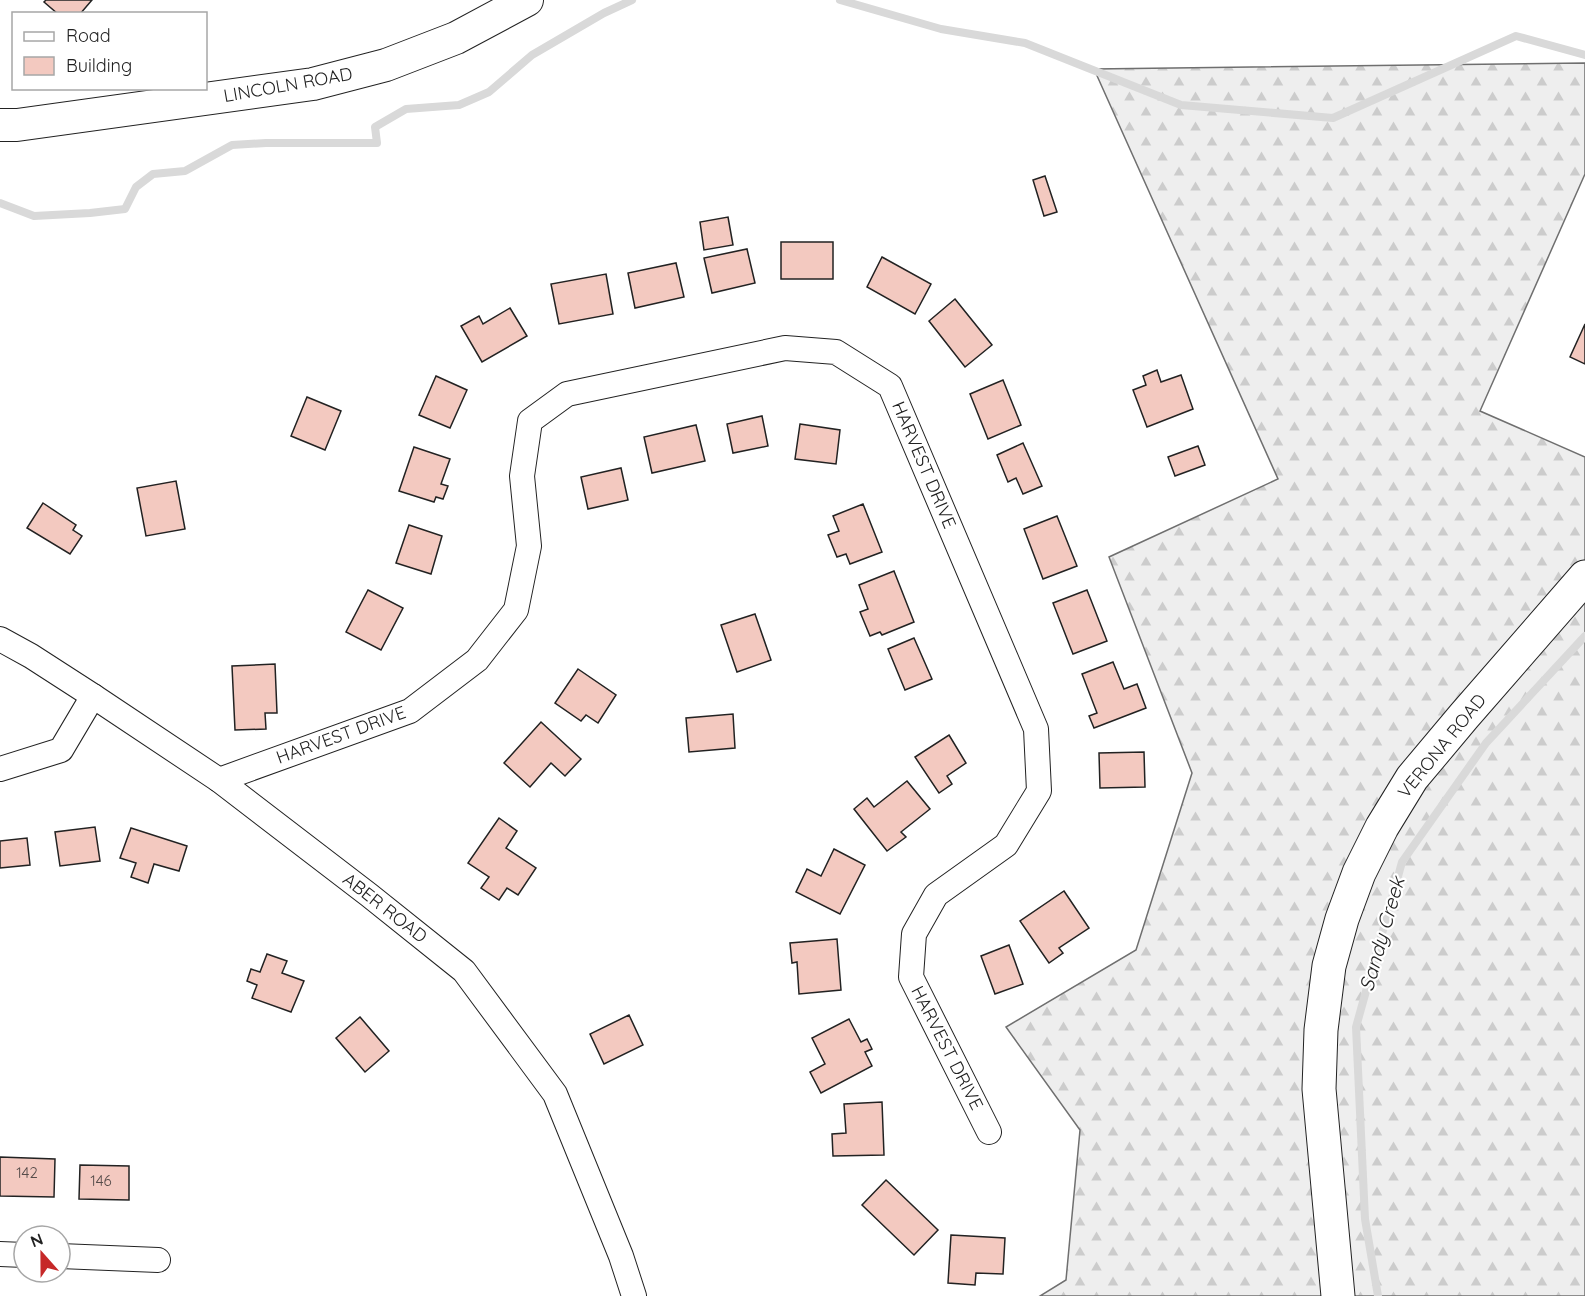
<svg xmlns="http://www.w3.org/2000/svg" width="1585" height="1296" viewBox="0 0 1585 1296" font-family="Quicksand,sans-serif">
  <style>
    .forest { fill: url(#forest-firs); stroke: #6f6f6f; stroke-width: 1.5 }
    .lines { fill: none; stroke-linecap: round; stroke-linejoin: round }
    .stream { stroke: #d9d9d9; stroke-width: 8 }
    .building { fill: #f3c9c0; stroke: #222; stroke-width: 1.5 }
    .minor-casing { stroke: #222; stroke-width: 26 }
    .tertiary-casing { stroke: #222; stroke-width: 34 }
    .primary-casing { stroke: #222; stroke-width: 35 }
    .minor { stroke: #fff; stroke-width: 24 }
    .tertiary { stroke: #fff; stroke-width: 32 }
    .primary { stroke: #fff; stroke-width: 33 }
    .labels { text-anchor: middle; stroke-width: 4.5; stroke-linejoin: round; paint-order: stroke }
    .number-label { font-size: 15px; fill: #564c4a }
    .street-label { font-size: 18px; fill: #222; stroke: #fff }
    .water-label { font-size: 20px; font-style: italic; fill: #222; stroke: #fff }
  </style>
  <defs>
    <pattern id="forest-firs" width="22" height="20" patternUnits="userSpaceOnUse" patternTransform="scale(1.5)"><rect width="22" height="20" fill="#eee"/><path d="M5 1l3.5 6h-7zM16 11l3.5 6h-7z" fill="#ccc"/></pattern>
  </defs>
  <rect width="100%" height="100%" fill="#fff"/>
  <path class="forest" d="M1585 63V174L1480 411 1585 457V1296H1040L1066 1280 1080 1130 1006 1027 1136 950 1192 773 1109 557 1278 479 1094 69Z"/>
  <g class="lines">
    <g class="stream">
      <path d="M840 0 941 29 1025 43 1181 105 1333 118 1516 36 1585 55"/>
      <path d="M0 203 34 216 90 213 125 209 136 187 153 174 185 171 232 145 266 143H377L375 127 406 109 459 105 489 92 532 55 604 13 632 0"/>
      <path d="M1378 1296 1365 1219 1356 1027 1402 862 1486 743 1585 636"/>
    </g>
  </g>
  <g class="building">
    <path d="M46 0H92L80 14H58L44 2Z"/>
    <path d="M1045 176 1057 212 1044 216 1033 180Z"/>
    <path d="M728 217 733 245 704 250 700 222Z"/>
    <rect x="781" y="242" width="52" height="37"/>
    <path d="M747 249 755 283 712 293 704 258Z"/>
    <path d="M882 257 931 284 915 314 867 287Z"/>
    <path d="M676 263 684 297 635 308 628 273Z"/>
    <path d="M606 274 613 314 559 324 551 284Z"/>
    <path d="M955 299 992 345 965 367 929 321Z"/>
    <path d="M510 308 527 336 482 362 461 326 479 316 483 324Z"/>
    <path d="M1585 324V364L1570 357Z"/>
    <path d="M1157 370 1161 382 1181 375 1193 409 1147 427 1133 390 1146 385 1143 376Z"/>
    <path d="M436 376 467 390 450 428 419 415Z"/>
    <path d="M1003 380 1021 425 988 439 970 394Z"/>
    <path d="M307 397 341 411 325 450 291 436Z"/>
    <path d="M762 416 768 446 733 453 727 424Z"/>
    <path d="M800 424 840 430 836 464 795 459Z"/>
    <path d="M696 425 705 461 652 473 644 437Z"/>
    <path d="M1023 443 1042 486 1023 494 1016 478 1008 482 997 455Z"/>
    <path d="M1198 446 1205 465 1175 476 1168 457Z"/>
    <path d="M414 447 450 459 441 484 448 486 443 499 436 497 434 502 399 491Z"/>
    <path d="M621 468 628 500 588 509 581 477Z"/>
    <path d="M176 481 185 529 146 536 137 488Z"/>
    <path d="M43 503 76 525 73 530 82 536 70 554 27 528Z"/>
    <path d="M863 504 882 552 850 564 846 554 837 557 828 535 839 531 833 516Z"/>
    <path d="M1057 516 1077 566 1043 579 1024 529Z"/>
    <path d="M409 525 442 536 431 574 396 563Z"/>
    <path d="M894 571 914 622 882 635 880 632 870 636 860 612 868 609 859 585Z"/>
    <path d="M368 590 403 608 381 650 346 632Z"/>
    <path d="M1087 590 1107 641 1073 654 1053 603Z"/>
    <path d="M755 614 771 660 737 672 721 625Z"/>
    <path d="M914 638 932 679 905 690 888 649Z"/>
    <path d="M1113 662 1124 689 1137 684 1146 708 1094 728 1089 716 1097 713 1082 674Z"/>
    <path d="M275 664 277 713H265L266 729 235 730 232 666Z"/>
    <path d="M578 669 616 695 598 723 586 715 581 721 555 703Z"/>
    <path d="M733 714 735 748 689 752 686 718Z"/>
    <path d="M541 722 581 759 565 776 551 763 530 787 504 763Z"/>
    <path d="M949 735 966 763 947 776 952 784 939 793 915 757Z"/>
    <path d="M1144 752 1145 787 1100 788 1099 753Z"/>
    <path d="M907 781 930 809 901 832 906 837 887 851 854 809 867 798 874 807Z"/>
    <path d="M499 818 517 831 506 848 536 868 518 895 507 888 499 900 481 888 489 877 468 863Z"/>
    <path d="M95 827 100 861 60 866 55 832Z"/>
    <path d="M131 828 187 846 179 871 154 864 148 883 131 877 136 863 120 858Z"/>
    <path d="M27 838 30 865 0 868V841Z"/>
    <path d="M834 849 865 865 840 914 796 892 807 869 821 876Z"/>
    <path d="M1064 891 1089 928 1059 948 1063 953 1049 963 1020 921Z"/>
    <path d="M837 939 841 990 799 994 797 962 792 963 790 943Z"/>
    <path d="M1009 945 1023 984 995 994 981 956Z"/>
    <path d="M267 954 287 961 282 973 304 981 291 1012 252 998 257 985 247 981 251 969 260 972Z"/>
    <path d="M629 1015 643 1045 604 1064 590 1034Z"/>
    <path d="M360 1017 389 1051 365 1072 336 1038Z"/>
    <path d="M849 1019 861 1042 867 1039 872 1049 865 1052 872 1066 821 1093 810 1072 825 1064 812 1038Z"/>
    <path d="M882 1102 884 1155 833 1156 832 1134 846 1133 844 1104Z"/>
    <path d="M0 1157 55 1159 54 1197 0 1196Z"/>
    <path d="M80 1165 129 1166V1200L79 1199Z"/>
    <path d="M886 1180 938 1230 914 1255 862 1205Z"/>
    <path d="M951 1235 1005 1238 1003 1274 976 1273 975 1285 948 1283Z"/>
  </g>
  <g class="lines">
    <g class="minor-casing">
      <g id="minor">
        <path d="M0 639 31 656 93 696 219 780 369 895 464 971 555 1094 621 1256 634 1296"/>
        <path d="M0 769 61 750 93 696"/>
        <path d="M219 780 410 711 477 660 516 610 529 546 522 476 530 421 567 394 785 348 836 352 890 386 1036 729 1039 791 1006 845 936 895 914 934 911 977 989 1132"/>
        <path d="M0 1254 24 1255"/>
        <path d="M60 1256 158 1260"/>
      </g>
    </g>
    <g class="tertiary-casing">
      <path id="tertiary" d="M0 125H17L313 84 386 65 456 38 527 0"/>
    </g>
    <g class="primary-casing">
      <path id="primary" d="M1338 1296 1319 1089 1321 1030 1329 966 1342 919 1359 873 1382 827 1412 778 1464 716 1585 577"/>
    </g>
    <use href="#minor" class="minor"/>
    <use href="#tertiary" class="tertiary"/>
    <use href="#primary" class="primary"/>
  </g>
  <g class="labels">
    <g class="number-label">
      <text x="27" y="1178">142</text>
      <text x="101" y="1186">146</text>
    </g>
    <g class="street-label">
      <text transform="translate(288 85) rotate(-10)" y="6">LINCOLN ROAD</text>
      <text transform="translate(924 465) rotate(67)" y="6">HARVEST DRIVE</text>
      <text transform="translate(341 735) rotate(-20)" y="6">HARVEST DRIVE</text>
      <text transform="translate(1442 746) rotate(-51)" y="6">VERONA ROAD</text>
      <text transform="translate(385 908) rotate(38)" y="6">ABER ROAD</text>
      <text transform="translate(947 1048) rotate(63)" y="6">HARVEST DRIVE</text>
    </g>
    <g class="water-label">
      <text transform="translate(1382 934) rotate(-74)" y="7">Sandy Creek</text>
    </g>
  </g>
  <rect x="12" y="12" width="195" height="78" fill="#ffffff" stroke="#a7a7a7" stroke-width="1.5"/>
  <rect x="24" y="32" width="30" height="9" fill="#ffffff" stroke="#a7a7a7" stroke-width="1.5"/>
  <text x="66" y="42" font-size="18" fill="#222222">Road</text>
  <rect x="24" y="57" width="30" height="18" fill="#f3c9c0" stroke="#a7a7a7" stroke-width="1.5"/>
  <text x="66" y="72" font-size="18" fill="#222222">Building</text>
  <g transform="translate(42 1254) rotate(339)"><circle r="28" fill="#ffffff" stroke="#a7a7a7" stroke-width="1.5"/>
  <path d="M0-4.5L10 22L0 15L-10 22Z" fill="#c62828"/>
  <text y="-9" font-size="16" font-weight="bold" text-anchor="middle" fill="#222222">N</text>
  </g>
</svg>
